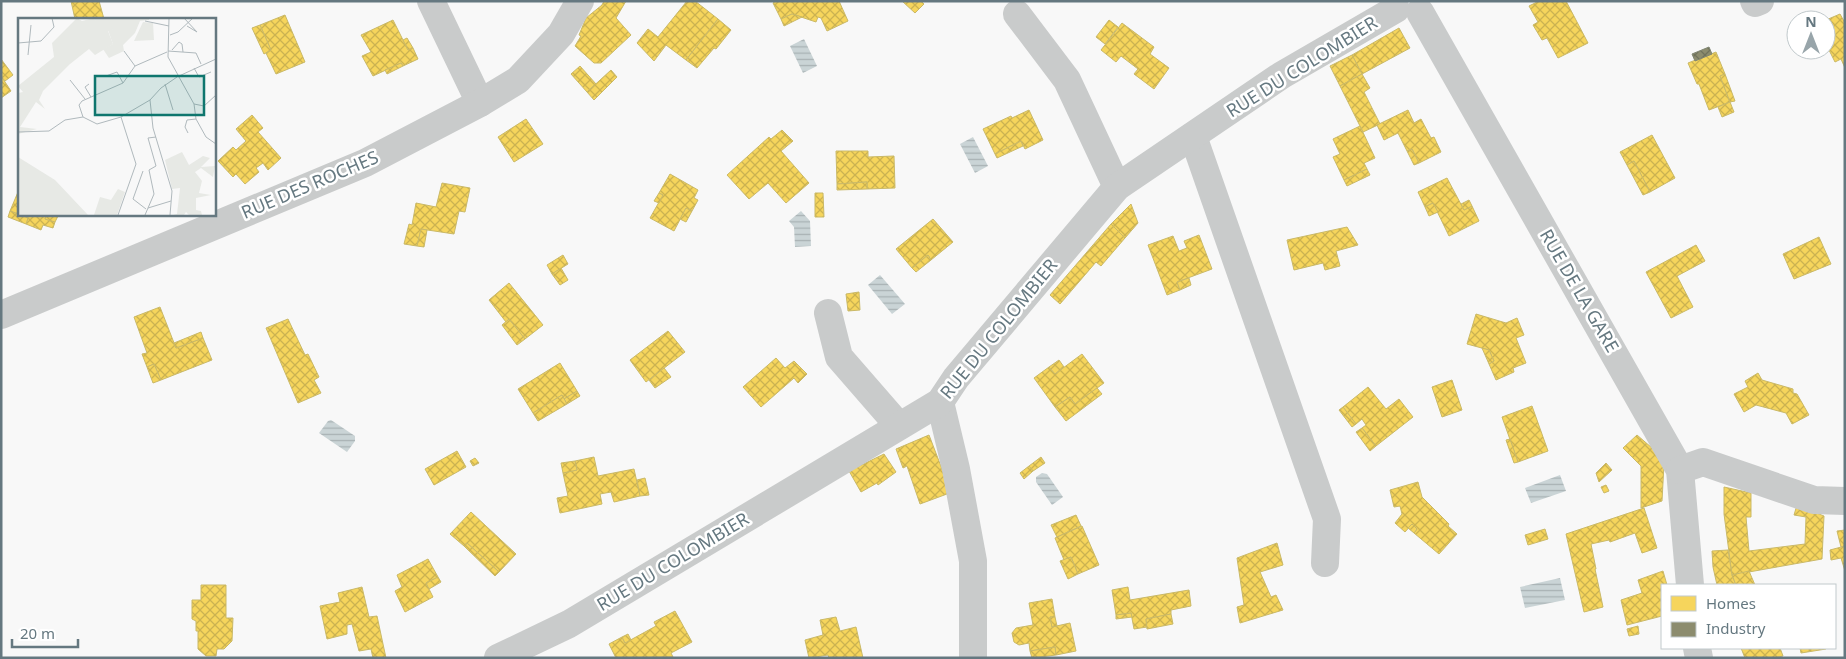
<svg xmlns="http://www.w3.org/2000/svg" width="1846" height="659" viewBox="0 0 1846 659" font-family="'Noto Sans',sans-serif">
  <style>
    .water { fill: url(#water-rules) }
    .homes { fill: url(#homes-cross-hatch); stroke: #cab967 }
    .industry { fill: url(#industry-cross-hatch); stroke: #808673 }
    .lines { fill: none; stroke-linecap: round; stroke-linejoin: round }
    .minor { stroke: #c9cbcb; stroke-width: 28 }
    .labels { text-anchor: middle; stroke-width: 5; stroke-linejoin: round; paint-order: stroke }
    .street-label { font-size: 18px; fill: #657880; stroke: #fff }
    .inset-road { fill: none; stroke: #b0b9bd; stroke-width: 1 }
    .view { fill: #0f766e; fill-opacity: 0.15; stroke: #0f766e; stroke-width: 2.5 }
    .inset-edge { fill: none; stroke: #657880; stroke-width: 2.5 }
  </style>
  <defs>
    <pattern id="water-rules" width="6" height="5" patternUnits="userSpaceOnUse" patternTransform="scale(1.25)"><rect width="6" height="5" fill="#cad4d6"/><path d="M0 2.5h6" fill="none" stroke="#a8b1b3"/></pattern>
    <pattern id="homes-cross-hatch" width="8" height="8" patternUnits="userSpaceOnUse" patternTransform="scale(1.25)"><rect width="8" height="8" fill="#f6d55c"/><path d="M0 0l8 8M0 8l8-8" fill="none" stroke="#cbb251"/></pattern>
    <pattern id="industry-cross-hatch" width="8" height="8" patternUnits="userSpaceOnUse" patternTransform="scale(1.25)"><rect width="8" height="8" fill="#8c8c6e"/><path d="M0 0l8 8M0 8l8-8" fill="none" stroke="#70725c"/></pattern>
  </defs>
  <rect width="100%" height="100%" fill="#f8f8f8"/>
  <g class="water">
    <path d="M804 39 817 66 803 73 790 46Z"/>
    <path d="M973 137 988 166 975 173 960 144Z"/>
    <path d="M801 211 810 221 811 246 795 247 794 227 789 221Z"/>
    <path d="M880 275 905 304 892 314 868 285Z"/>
    <path d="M331 420 355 436V441L347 452 319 433 328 421Z"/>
    <path d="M1042 473 1047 474 1063 497 1052 505 1036 482V477Z"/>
    <path d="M1560 475 1566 491 1531 503 1525 488Z"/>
    <path d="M1560 578 1565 600 1525 608 1520 587Z"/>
  </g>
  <g class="homes">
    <path d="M71 1H99L104 19H75Z"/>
    <path d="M604 1H626L616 18 631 35 601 63H594L575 46 581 36 579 35 586 18 602 5Z"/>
    <path d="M687 1H695L718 19 686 60 666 45 654 61 637 43 648 29 658 37Z"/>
    <path d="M776 1H839L848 21 827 31 821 18 818 17 816 22 792 14 781 19 773 3Z"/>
    <path d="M902 1H921L924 4 915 13Z"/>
    <path d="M1539 1H1566L1588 43 1558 58 1547 38 1542 40 1533 25 1538 22 1529 6Z"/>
    <path d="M792 14 802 17 784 26 781 19Z"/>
    <path d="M1840 14 1845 23V68L1841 59 1835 62 1827 46 1826 47V20Z"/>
    <path d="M285 15 305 62 276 74 266 53 271 50 260 25Z"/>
    <path d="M718 19 731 30 716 49 714 48 697 68 686 60Z"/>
    <path d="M393 20 408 50 413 48 418 59 403 66 401 63 373 76 362 56 371 52 361 35Z"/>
    <path d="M1109 20 1118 27 1105 44 1096 37Z"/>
    <path d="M1122 23 1154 47 1150 54 1169 68 1154 89 1134 74 1138 69 1121 56 1116 62 1101 50Z"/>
    <path d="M260 25 271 50 264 54 252 28Z"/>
    <path d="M1399 28 1410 48 1362 74 1352 55Z"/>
    <path d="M407 38 413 48 408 50 403 40Z"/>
    <path d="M1716 52 1725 74 1720 76 1730 102 1709 110 1699 84H1697L1688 63Z"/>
    <path d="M1352 55 1362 74 1340 86 1330 66Z"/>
    <path d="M1 59 13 75 5 81 1 76Z"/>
    <path d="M401 63 403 66 387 74 385 70Z"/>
    <path d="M580 66 596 84 587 92 571 74Z"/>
    <path d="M611 70 617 77 594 100 587 92Z"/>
    <path d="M1362 74 1370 88 1364 92 1380 124 1363 132 1340 86Z"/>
    <path d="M1725 74 1735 101 1730 102 1720 76Z"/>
    <path d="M1 76 11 91 1 98Z"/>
    <path d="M1730 102 1734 112 1722 117 1718 107Z"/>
    <path d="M1029 110 1043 140 1025 149 1021 141 995 154 983 129 1011 116 1012 118Z"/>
    <path d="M1408 110 1414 123 1421 119 1431 138 1434 137 1441 152 1419 163 1412 149 1407 151 1398 133 1384 140 1377 125Z"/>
    <path d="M252 115 263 128 258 132 281 158 268 170 263 163 256 168 259 172 245 184 236 174 233 177 218 161 233 147 236 150 246 141 236 129Z"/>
    <path d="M526 119 543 144 514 162 498 137Z"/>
    <path d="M1360 126 1375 158 1364 163 1367 169 1344 180 1333 157 1340 154 1333 139Z"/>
    <path d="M782 130 793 141 781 151 809 183 786 203 768 183 749 199 727 175 769 137 771 139Z"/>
    <path d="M1652 135 1675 178 1650 192 1634 161 1627 165 1620 152Z"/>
    <path d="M1021 141 1023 146 997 158 995 154Z"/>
    <path d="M1412 149 1419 163 1414 165 1407 151Z"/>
    <path d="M836 151H868V157L894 156 895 188 867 189V182L837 184Z"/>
    <path d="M1634 161 1650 192 1643 195 1627 165Z"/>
    <path d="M1367 169 1370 175 1347 186 1344 180Z"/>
    <path d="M670 174 698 190 694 198 698 200 692 211 686 208 674 231 650 218 663 195 659 193Z"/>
    <path d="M1447 178 1464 210 1472 206 1479 221 1449 236 1433 203 1425 207 1418 192Z"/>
    <path d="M867 182V189L837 190V184Z"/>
    <path d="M442 183 470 188 465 212 459 211 454 234 421 229 417 246 404 244 409 224 412 225 416 203 436 207Z"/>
    <path d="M18 192 19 214H47L45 219 55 222 53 228 43 225 41 230 26 224 28 218 10 211Z"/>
    <path d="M659 193 663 195 659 203 654 201Z"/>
    <path d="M815 193H823L824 217H815Z"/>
    <path d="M1469 200 1472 206 1464 210 1461 204Z"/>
    <path d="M1433 203 1438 212 1429 216 1425 207Z"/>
    <path d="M1131 204 1138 223 1125 238 1111 224Z"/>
    <path d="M686 208 692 211 686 222 680 219Z"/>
    <path d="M10 211 28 218 26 224 8 217Z"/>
    <path d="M47 214 58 216 55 222 45 219Z"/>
    <path d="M933 219 953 242 931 260 928 255 912 268 896 249Z"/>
    <path d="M1111 224 1125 238 1101 266 1096 262 1060 304 1050 295Z"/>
    <path d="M1347 227 1358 245 1336 251 1340 266 1325 270 1323 263 1294 270 1287 240Z"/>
    <path d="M421 229 427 230 424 247 417 246Z"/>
    <path d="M1199 235 1212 269 1177 282 1180 290 1167 295 1148 245 1173 236 1179 251 1187 248 1184 241Z"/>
    <path d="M1819 237 1831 264 1794 279 1783 254Z"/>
    <path d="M1696 245 1705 261 1677 276 1693 307 1671 318 1646 272Z"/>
    <path d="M563 255 568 264 552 274 547 265Z"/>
    <path d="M928 255 931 260 916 272 912 268Z"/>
    <path d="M561 268 568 280 560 285 552 274Z"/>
    <path d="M1189 278 1191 285 1180 290 1177 282Z"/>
    <path d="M509 283 543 325 525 339 509 319 506 322 489 300Z"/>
    <path d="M859 292 860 310 848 311 846 294Z"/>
    <path d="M160 307 176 348 203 338 212 360 161 380 154 364 147 367 142 354 147 353 134 317Z"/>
    <path d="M1476 314 1506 323 1517 318 1524 335 1516 338 1526 363 1513 368 1514 372 1496 380 1489 364 1494 361 1489 350 1467 344Z"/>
    <path d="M288 319 305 355 308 354 319 377 314 380 321 393 298 403 266 328Z"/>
    <path d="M509 319 525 339 517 345 502 325Z"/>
    <path d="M668 331 685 352 646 382 630 360Z"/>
    <path d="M201 332 203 338 176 348 174 343Z"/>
    <path d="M1482 348 1489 350 1494 361 1489 364Z"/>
    <path d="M1082 354 1104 383 1075 404 1070 397 1055 407 1034 378 1049 367 1055 374Z"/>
    <path d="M776 358 785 368 794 361 807 374 798 383 794 378 761 407 743 387Z"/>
    <path d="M1059 360 1064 367 1055 374 1049 367Z"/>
    <path d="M560 363 577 391 564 399 562 395 533 413 518 389Z"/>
    <path d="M154 364 161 380 153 383 147 367Z"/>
    <path d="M664 368 671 377 655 388 649 380Z"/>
    <path d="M1758 373 1762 380 1793 389V393L1797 394 1809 415 1792 424 1786 413 1756 405 1744 412 1734 394 1748 387 1745 381Z"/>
    <path d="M1452 380 1462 410 1442 417 1432 387Z"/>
    <path d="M1368 387 1386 409 1399 399 1413 417 1376 446 1362 428 1366 425 1362 419 1356 424 1343 407Z"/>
    <path d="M1097 388 1102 394 1066 421 1055 407 1070 397 1075 404Z"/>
    <path d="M577 391 580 396 567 404 564 399Z"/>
    <path d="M562 395 567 404 538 421 533 413Z"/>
    <path d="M1532 406 1548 451 1518 462 1502 417Z"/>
    <path d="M1343 407 1356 424 1352 427 1339 410Z"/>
    <path d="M1362 428 1376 446 1370 451 1356 432Z"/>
    <path d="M929 435 947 482V494L920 504 907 466 903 468 896 449Z"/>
    <path d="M1637 435 1659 454 1664 464 1662 501 1641 508V466L1623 448Z"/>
    <path d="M1510 439 1518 462 1514 463 1506 440Z"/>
    <path d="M457 451 466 467 434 485 425 469Z"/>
    <path d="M884 454 896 472 878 485 877 483 861 492 849 471Z"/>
    <path d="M594 457 598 476 634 469 640 496 614 502 611 492 600 494 602 504 560 513 557 498 568 496 563 473 577 470 575 461Z"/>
    <path d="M1041 457 1045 463 1033 471 1029 466Z"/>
    <path d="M475 458 479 463 473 466 470 461Z"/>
    <path d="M575 461 577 470 563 473 561 463Z"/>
    <path d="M1606 463 1612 470 1599 482 1596 473Z"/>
    <path d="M1029 466 1033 471 1024 479 1020 473Z"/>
    <path d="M645 478 649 495 640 496 637 480Z"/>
    <path d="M1418 482 1422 497 1449 524 1448 526 1457 534 1439 554 1414 533 1417 529 1412 524 1405 532 1395 523 1402 514 1400 506 1394 507 1390 490Z"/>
    <path d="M1606 485 1609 491 1604 493 1601 487Z"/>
    <path d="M1724 487 1751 493V517H1746L1749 551 1805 544 1806 517 1794 515 1797 505 1824 516 1822 559 1732 575 1724 514Z"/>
    <path d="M1644 508 1657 548 1642 553 1635 533 1610 542 1609 540 1591 544 1596 569H1595L1603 607 1584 612 1566 534Z"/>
    <path d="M471 512 516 554 499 572 467 543 464 546 450 534Z"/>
    <path d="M1076 515 1081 526 1057 537 1051 525Z"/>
    <path d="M1412 524 1417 529 1414 533 1408 528Z"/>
    <path d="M1082 526 1099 565 1078 574 1071 557 1064 560 1055 538Z"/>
    <path d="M1545 529 1548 539 1528 545 1525 535Z"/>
    <path d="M1845 530V546L1841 547 1837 531Z"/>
    <path d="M467 543 499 572 495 576 464 546Z"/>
    <path d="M1277 543 1283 565 1260 572 1271 597 1276 595 1283 610 1240 623 1237 607 1244 605 1237 558Z"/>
    <path d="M1845 546V571L1841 558 1831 560 1830 550Z"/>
    <path d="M1728 550 1732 575 1736 585H1717L1713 567 1712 551Z"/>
    <path d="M1071 557 1078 574 1068 579 1060 561Z"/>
    <path d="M428 559 438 577 426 583 433 597 405 612 395 591 402 587 397 575Z"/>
    <path d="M1663 571 1667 585H1662V616L1627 625 1621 600 1642 593 1638 580Z"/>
    <path d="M1749 571 1755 585H1736L1732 575Z"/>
    <path d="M438 577 441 582 429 589 426 583Z"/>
    <path d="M201 585H226V618H233L232 641 224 649H217L216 656H206L198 649V631H196V621L192 619V600H201Z"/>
    <path d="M362 587 369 617 377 616 386 658H373L371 649 359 651 352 624 347 625V634L327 639 320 606 340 602 338 593Z"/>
    <path d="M1128 587 1130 600 1189 590 1191 606 1171 610V614L1146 619 1147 627 1134 629 1131 613 1116 615 1112 590Z"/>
    <path d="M1052 599 1055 617H1050L1052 627 1070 623 1076 651 1056 655 1055 647 1030 651 1029 643 1019 645 1014 642 1012 633 1016 628 1033 625 1029 603Z"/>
    <path d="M675 611 692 642 671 653 673 657 616 658 609 644 622 637 625 643 656 626 654 622Z"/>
    <path d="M1131 613 1132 617 1116 619V615Z"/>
    <path d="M1171 614 1173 624 1147 629 1146 619Z"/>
    <path d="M836 617 840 631 856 627 863 658H829L828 655 809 658 805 640 823 635 820 620Z"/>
    <path d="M1050 617H1055L1057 626 1052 627Z"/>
    <path d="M1638 626 1639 634 1629 636 1627 629Z"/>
    <path d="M628 634 631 640 625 643 622 637Z"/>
    <path d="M1055 647 1056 655 1032 658 1030 651Z"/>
    <path d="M1741 648H1780L1783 656 1774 658H1745Z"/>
    <path d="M1800 648H1825L1826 649 1801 653Z"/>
  </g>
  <path class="industry" d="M1709 47 1712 54 1695 61 1692 54Z"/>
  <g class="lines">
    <g class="minor">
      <path d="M431 1 480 103"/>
      <path d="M1754 1 1755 3 1760 1"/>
      <path d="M1420 12 1680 470 1690 585"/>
      <path d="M1017 14 1067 80 1117 187"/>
      <path d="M1193 136 1327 519 1325 563"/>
      <path d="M828 313 839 357 899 426"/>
      <path d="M1 315 365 163 480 103 518 80 561 34 580 1"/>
      <path d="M940 402 956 469 973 561V658"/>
      <path d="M1680 470 1703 462 1814 500 1845 501"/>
      <path d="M1697 648 1699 658"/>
      <path d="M498 658 569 624 940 402 956 378 1117 187 1282 75 1396 9"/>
    </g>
  </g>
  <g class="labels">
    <g class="street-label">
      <text transform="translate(1302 67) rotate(-32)" y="6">RUE DU COLOMBIER</text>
      <text transform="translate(310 185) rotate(-23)" y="6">RUE DES ROCHES</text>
      <text transform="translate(1579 291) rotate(60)" y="6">RUE DE LA GARE</text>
      <text transform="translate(999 329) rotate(-51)" y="6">RUE DU COLOMBIER</text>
      <text transform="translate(673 562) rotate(-31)" y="6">RUE DU COLOMBIER</text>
    </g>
  </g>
  <g transform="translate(18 18)">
    <rect width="198" height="198" fill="#f8f8f8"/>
    <path d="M76 0H131V2L122 3 117 15 105 27 106 33 91 40 85 31 95 26 90 12H95L79 7Z" fill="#e7e9e5"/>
    <path d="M59 0 64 3 76 0 80 7 90 1 95 12 90 13 95 26 77 37 71 31 52 46 25 73 21 82 27 91 18 84 2 109 19 111 0 116V75L5 74 0 68 36 39 34 25ZM164 134 171 147 185 138 192 140 183 149 197 148 195 159 183 150 177 154 184 163 181 175 193 177 178 180V192L183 193 184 197H171L168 194 166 197H155L159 196 162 170 154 171 147 142ZM0 139 37 162 70 197H0ZM100 171 107 174 99 197H76L82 179 93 182Z" fill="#e7e9e5"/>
    <path d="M125 4 135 5 136 22 116 23Z" fill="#e7e9e5"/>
    <path class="inset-road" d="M151 0 150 39 160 57M166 0 179 14 169 8M127 3 151 8M152 17 160 14 175 0M0 25 23 23 36 9 34 0M154 32 161 24 164 26 165 34M106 33 117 48M150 33 178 35 183 46M10 37 13 7M176 50 181 59 193 54M88 58 99 54 105 65M161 58 198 41M161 59 176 86 178 101 188 119 198 126M52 62 67 81M71 66 67 69 73 79M147 66 155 92M132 82 135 110 154 173 152 197M176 86 186 88 198 77M65 99 61 87 64 83 105 65 117 48 149 34M65 99 79 106 103 99 132 82 143 70 159 59M0 114 31 113 47 102 65 99M170 115 167 109 169 102 178 101M125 153 115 181 128 191M130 190 153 183M100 197 118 146 103 99M127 197 136 176 131 152 138 148 130 120 138 119"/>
    <path class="view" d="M77 58H186V97H77Z"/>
    <rect width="198" height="198" class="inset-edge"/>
  </g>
  <rect width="1846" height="659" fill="none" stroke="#657880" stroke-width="5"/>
  <rect x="1661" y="584" width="175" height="65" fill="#ffffff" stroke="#c1c9cc"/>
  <rect x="1671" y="596" width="25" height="15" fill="#f6d55c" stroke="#c1c9cc"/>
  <text x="1706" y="609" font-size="15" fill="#657880">Homes</text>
  <rect x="1671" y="622" width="25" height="15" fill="#8c8c6e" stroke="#c1c9cc"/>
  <text x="1706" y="634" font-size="15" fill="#657880">Industry</text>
  <g transform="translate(1811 35)"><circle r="24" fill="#ffffff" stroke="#c1c9cc"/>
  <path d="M0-4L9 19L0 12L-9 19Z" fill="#98a5aa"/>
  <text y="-8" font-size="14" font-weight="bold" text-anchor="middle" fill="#657880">N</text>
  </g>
  <path d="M12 639v8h66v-8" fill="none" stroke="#657880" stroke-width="2.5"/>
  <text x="20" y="639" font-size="15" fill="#657880" stroke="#ffffff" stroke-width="4" paint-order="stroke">20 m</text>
</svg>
